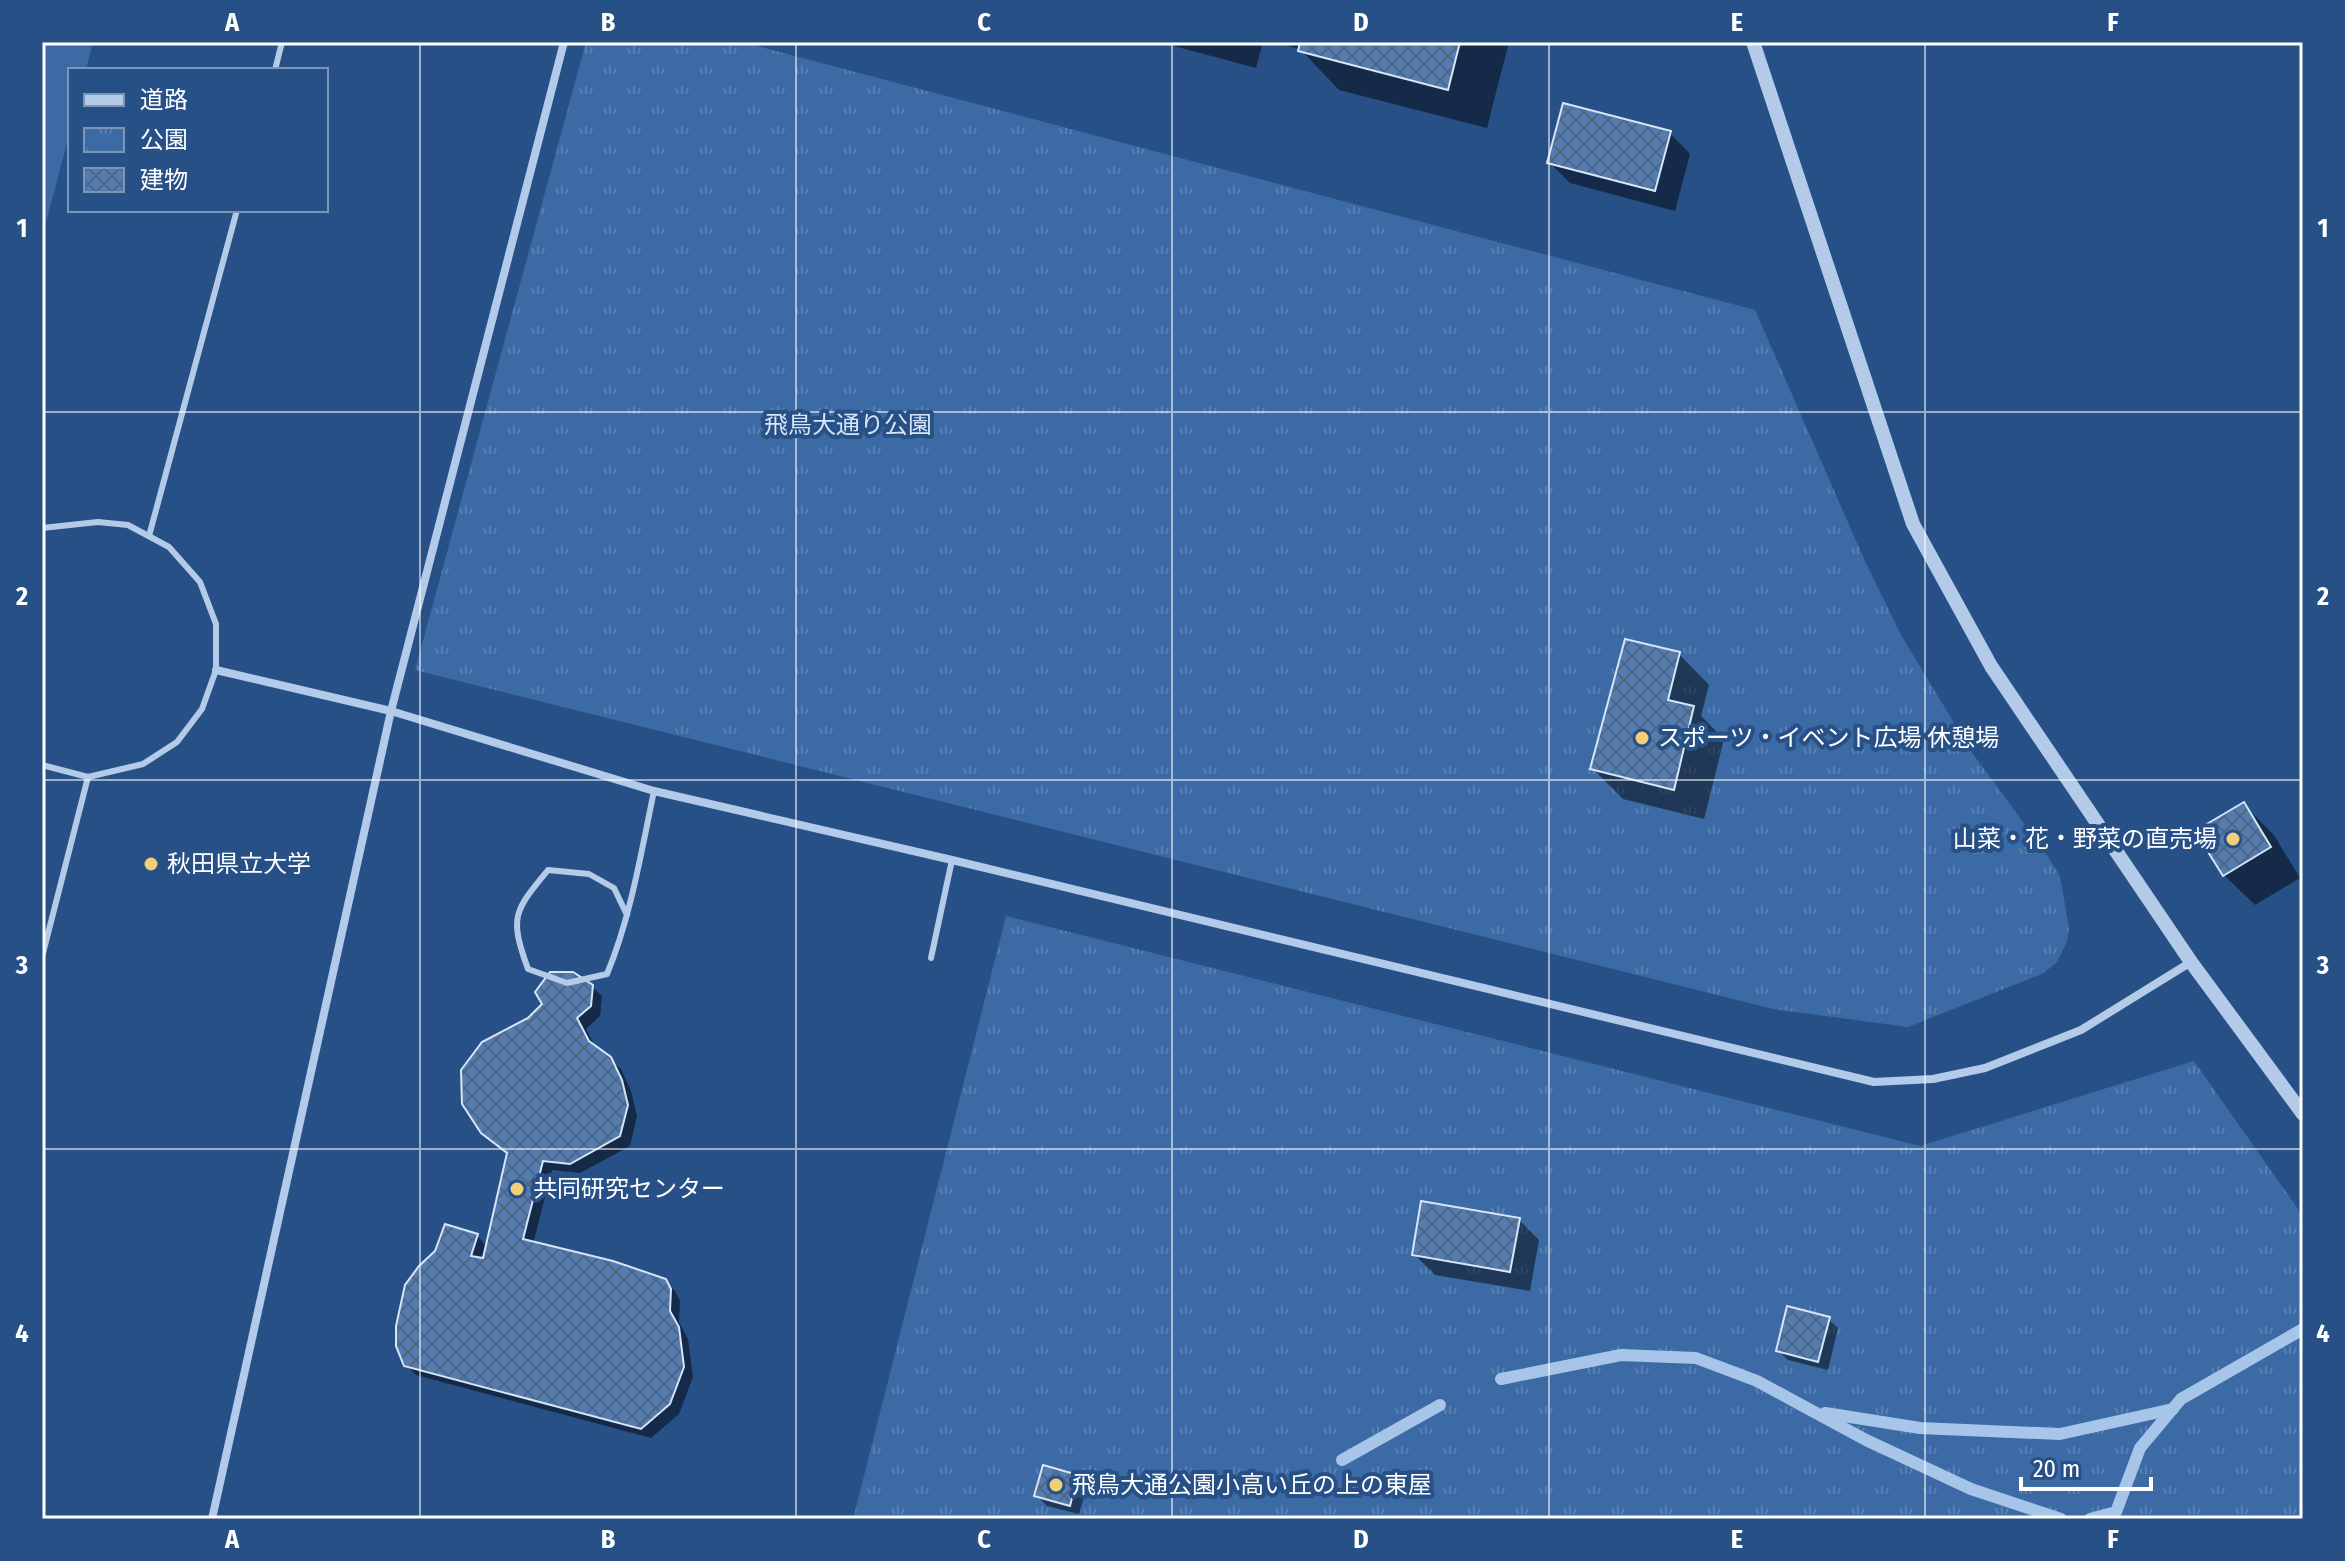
<svg xmlns="http://www.w3.org/2000/svg" width="2345" height="1561" viewBox="0 0 2345 1561" font-family="'Fira Sans Condensed','Noto Sans JP',sans-serif">
  <style>
    .park { fill: url(#park-tufts) }
    .pitch { fill: #3c6aa4 }
    .shadow { fill: #0007 }
    .lines { fill: none; stroke-linecap: round; stroke-linejoin: round }
    .stream { stroke: #a7c5e9; stroke-width: 12 }
    .building { fill: url(#building-cross-hatch); stroke: #d6e5f7; stroke-width: 2 }
    .service { stroke: #b3cbe8; stroke-width: 6 }
    .minor { stroke: #b3cbe8; stroke-width: 8 }
    .tertiary { stroke: #b3cbe8; stroke-width: 14 }
    .grid { fill: none; stroke: #fff; stroke-width: 2; stroke-opacity: 0.55 }
    .poi-dot { fill: #f1cf78; stroke: #275087; stroke-width: 3 }
    .labels { text-anchor: middle; stroke-width: 8; stroke-linejoin: round; paint-order: stroke }
    .park-label { font-size: 24px; fill: #d6e5f7; stroke: #275087 }
    .poi-label { font-size: 24px; fill: #fff; stroke: #275087; text-anchor: start }
    .neatline { fill: none; stroke: #fff; stroke-width: 3 }
    .grid-label { font-size: 26px; text-anchor: middle; font-weight: bold; fill: #fff }
  </style>
  <defs>
    <pattern id="park-tufts" width="24" height="20" patternUnits="userSpaceOnUse" patternTransform="scale(2)"><rect width="24" height="20" fill="#3c6aa4"/><path d="M3 7l-1-3M5 7V3M7 7l1-3M15 17l-1-3M17 17v-4M19 17l1-3" fill="none" stroke="#5980b2"/></pattern>
    <pattern id="building-cross-hatch" width="8" height="8" patternUnits="userSpaceOnUse" patternTransform="scale(2)"><rect width="8" height="8" fill="#537cb1"/><path d="M0 0l8 8M0 8l8-8" fill="none" stroke="#506684"/></pattern>
  </defs>
  <rect width="100%" height="100%" fill="#275087"/>
  <g class="park">
    <path d="M586 42H742L1755 310 1864 559 1901 635 1973 754 2045 852 2060 876 2069 928 2067 942 2057 962 2044 973 1908 1027 1773 1009 415 670Z"/>
    <path d="M1006 916 1920 1146 2194 1061 2303 1216V1519H853Z"/>
  </g>
  <path class="pitch" d="M42 42H93L86 70H70V132L42 237Z"/>
  <g class="shadow">
    <path d="M1159 42H1263L1256 68Z"/>
    <path d="M1273 42H1509L1487 128 1339 90 1300 49Z"/>
    <path d="M1670 133 1690 154 1675 211 1570 183 1549 162Z"/>
    <path d="M1679 654 1709 685 1701 716 1724 739 1704 819 1623 799 1592 768Z"/>
    <path d="M2243 804 2274 835 2300 878 2255 905 2224 875Z"/>
    <path d="M591 986 602 996 600 1016 586 1029 596 1048 621 1069 631 1091 637 1116 630 1146 580 1173 552 1170 533 1244 665 1281 675 1291 680 1301 679 1322 688 1339 693 1377 679 1414 651 1438 416 1375 406 1365 476 1235 488 1247 509 1154 482 1132Z"/>
    <path d="M1519 1220 1539 1240 1530 1291 1435 1275 1414 1254Z"/>
    <path d="M1828 1319 1838 1328 1828 1370 1788 1360 1778 1350Z"/>
    <path d="M1077 1476 1087 1486 1079 1514 1047 1506 1037 1496Z"/>
  </g>
  <g class="lines">
    <g class="stream">
      <path d="M1501 1379 1621 1355 1696 1358 1757 1381 1866 1440 1971 1489 2061 1519"/>
      <path d="M1825 1413 1920 1428 2060 1434 2173 1409"/>
      <path d="M1342 1460 1440 1405"/>
      <path d="M2090 1519 2116 1512 2140 1448 2181 1399 2303 1329"/>
    </g>
  </g>
  <g class="building">
    <path d="M1300 42H1460L1448 90 1298 51Z"/>
    <path d="M1563 103 1671 131 1655 191 1547 163Z"/>
    <path d="M1625 639 1680 652 1668 700 1694 706 1674 790 1590 769Z"/>
    <path d="M2244 802 2271 847 2223 876 2195 831Z"/>
    <path d="M550 972H573L593 985 591 1006 577 1018 589 1041 611 1057 622 1080 628 1105 620 1136 570 1164 543 1161 523 1239 613 1261 666 1279 671 1289 670 1311 679 1327 684 1367 670 1404 641 1429 404 1366 396 1346V1326L405 1285 419 1266 435 1251 445 1224 478 1234 471 1256 483 1258 507 1153 481 1133 462 1104 461 1070 482 1042 528 1018 542 1004 535 992Z"/>
    <path d="M1421 1201 1520 1218 1510 1272 1412 1255Z"/>
    <path d="M1787 1306 1830 1317 1818 1362 1776 1351Z"/>
    <path d="M1043 1465 1078 1475 1070 1506 1034 1496Z"/>
  </g>
  <g class="lines">
    <g class="service">
      <path d="M275 70 282 42"/>
      <path d="M42 528 98 522 128 525 169 547 200 582 216 624V670L202 709 177 742 143 764 88 777 42 765"/>
      <path d="M149 536 237 210"/>
      <path d="M627 915 614 888 589 874 548 870C514 911 509 917 528 969L567 983 607 974C631 916 641 853 654 791"/>
      <path d="M42 957 88 777"/>
      <path d="M931 958 952 860"/>
    </g>
    <g class="minor">
      <path d="M216 670 391 711 654 791 952 860 1874 1082 1933 1079 1985 1068 2081 1030 2191 962"/>
      <path d="M212 1519 391 711 564 42"/>
    </g>
    <path class="tertiary" d="M1753 42 1913 524 1991 666 2191 962 2303 1114"/>
  </g>
  <path class="grid" d="M420 42V1519M796 42V1519M1172 42V1519M1549 42V1519M1925 42V1519M42 412H2303M42 780H2303M42 1149H2303"/>
  <g class="poi-dot">
    <circle cx="1642" cy="738" r="8"/>
    <circle cx="2233" cy="839" r="8"/>
    <circle cx="151" cy="864" r="8"/>
    <circle cx="517" cy="1189" r="8"/>
    <circle cx="1056" cy="1485" r="8"/>
  </g>
  <g class="labels">
    <g class="park-label">
      <text x="848" y="433">飛鳥大通り公園</text>
    </g>
    <g class="poi-label">
      <text x="1658" y="746">スポーツ・イベント広場 休憩場</text>
      <text x="2217" y="847" text-anchor="end">山菜・花・野菜の直売場</text>
      <text x="167" y="872">秋田県立大学</text>
      <text x="533" y="1197">共同研究センター</text>
      <text x="1072" y="1493">飛鳥大通公園小高い丘の上の東屋</text>
    </g>
  </g>
  <rect width="2345" height="1561" fill="none" stroke="#275087" stroke-width="88"/>
  <rect x="68" y="68" width="260" height="144" fill="#275087" stroke="#7d96b7" stroke-width="2"/>
  <rect x="84" y="94" width="40" height="12" fill="#b3cbe8" stroke="#7d96b7" stroke-width="2"/>
  <text x="140" y="108" font-size="24" fill="#ffffff">道路</text>
  <rect x="84" y="128" width="40" height="24" fill="url(#park-tufts)" stroke="#7d96b7" stroke-width="2"/>
  <text x="140" y="148" font-size="24" fill="#ffffff">公園</text>
  <rect x="84" y="168" width="40" height="24" fill="url(#building-cross-hatch)" stroke="#7d96b7" stroke-width="2"/>
  <text x="140" y="188" font-size="24" fill="#ffffff">建物</text>
  <path d="M2021 1477v12h130v-12" fill="none" stroke="#ffffff" stroke-width="4"/>
  <text x="2033" y="1477" font-size="24" fill="#ffffff" stroke="#275087" stroke-width="6" paint-order="stroke">20 m</text>
  <rect x="44" y="44" width="2257" height="1473" class="neatline"/>
  <g class="grid-label">
    <text x="232" y="31">A</text>
    <text x="608" y="31">B</text>
    <text x="984" y="31">C</text>
    <text x="1361" y="31">D</text>
    <text x="1737" y="31">E</text>
    <text x="2113" y="31">F</text>
    <text x="22" y="237">1</text>
    <text x="2323" y="237">1</text>
    <text x="22" y="605">2</text>
    <text x="2323" y="605">2</text>
    <text x="22" y="974">3</text>
    <text x="2323" y="974">3</text>
    <text x="22" y="1342">4</text>
    <text x="2323" y="1342">4</text>
    <text x="232" y="1548">A</text>
    <text x="608" y="1548">B</text>
    <text x="984" y="1548">C</text>
    <text x="1361" y="1548">D</text>
    <text x="1737" y="1548">E</text>
    <text x="2113" y="1548">F</text>
  </g>
</svg>
